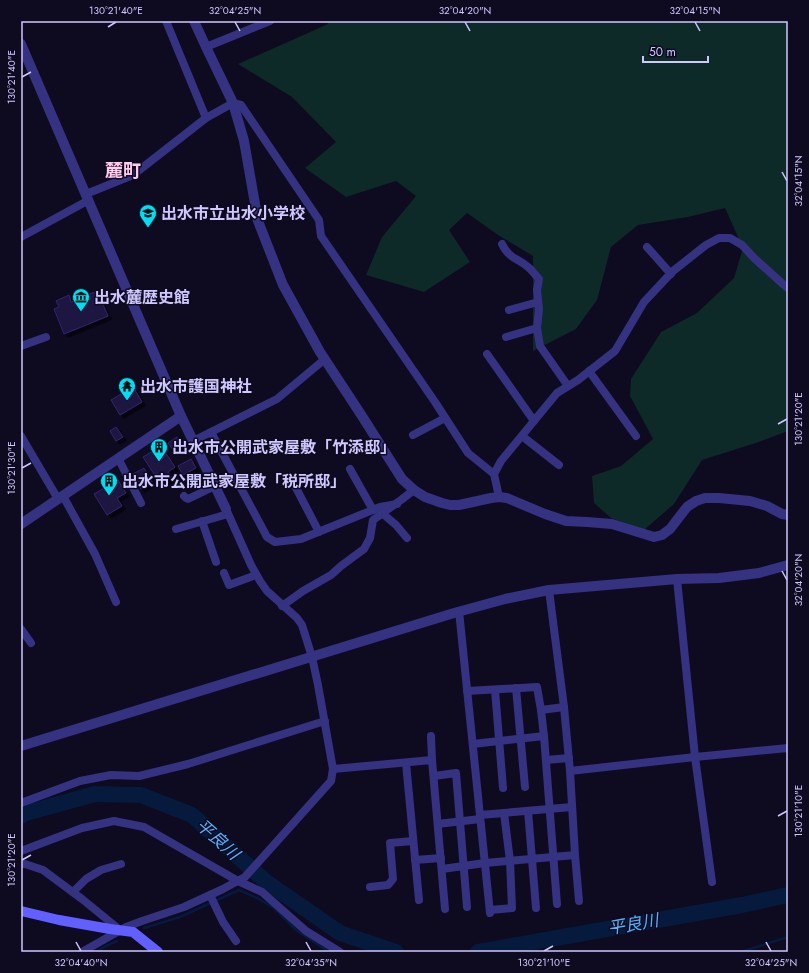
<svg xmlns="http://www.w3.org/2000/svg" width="809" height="973" viewBox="0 0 809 973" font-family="Jost,'Noto Sans JP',sans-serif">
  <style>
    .green { fill: #0d2928 }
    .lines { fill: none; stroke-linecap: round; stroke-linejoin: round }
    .stream { stroke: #051a3d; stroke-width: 2.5 }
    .river { stroke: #051a3d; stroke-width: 16 }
    .building { fill: #1d1541; stroke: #33256f; filter: url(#shadow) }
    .minor { stroke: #343281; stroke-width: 8 }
    .tertiary { stroke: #343281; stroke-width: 10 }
    .secondary { stroke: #615fff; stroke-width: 10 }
    .ticks { fill: none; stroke: #cec8ff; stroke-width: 1.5 }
    .labels { text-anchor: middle; stroke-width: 3; stroke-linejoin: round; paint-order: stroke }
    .poi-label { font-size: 16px; font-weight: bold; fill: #cec8ff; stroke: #0e0a1f; text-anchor: start }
    .water-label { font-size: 17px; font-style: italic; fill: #56b3ff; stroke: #0e0a1f }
    .quarter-label { font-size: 18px; font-weight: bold; fill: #ffcaec; stroke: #0e0a1f }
    .neatline { fill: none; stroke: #cec8ff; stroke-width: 1.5 }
    .ticks-label { font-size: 10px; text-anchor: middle; fill: #cec8ff }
  </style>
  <defs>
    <filter id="shadow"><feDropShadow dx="3.5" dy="3.5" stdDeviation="0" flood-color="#0009"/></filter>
  </defs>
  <rect width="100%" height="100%" fill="#0e0a1f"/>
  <path class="green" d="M327 21H788V431L759 442 702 460 674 504 644 530 611 518 594 503 592 476 621 466 653 439 630 396 631 379 661 332 697 313 734 278 743 248 725 208 688 217 638 225 611 247 597 300 576 329 533 351V256L498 235 467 213 449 230 470 262 424 292 366 275 382 237 416 196 396 181 346 197 305 168 336 142 292 97 238 64 328 24Z"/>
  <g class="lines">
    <g class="stream">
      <path d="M144 928 180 917 239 890 257 898 274 908 296 930 329 952"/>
      <path d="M97 952 104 947 117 941"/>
      <path d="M741 952 788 937"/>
    </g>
    <g class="river">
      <path d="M21 816 26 813 95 794 141 795 192 815 265 881 340 933 396 952"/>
      <path d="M478 952 742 905 788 895"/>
    </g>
  </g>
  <g class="building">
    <path d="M97 291 108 316 64 334 54 309 59 307 56 301 69 295 71 302Z"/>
    <path d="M133 387 142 402 120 415 111 400Z"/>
    <path d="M116 427 123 437 116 441 110 431Z"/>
    <path d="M177 437 182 444 173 450 168 443Z"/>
    <path d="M161 446 175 467 168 472 172 478 163 483 157 473 154 474 143 457Z"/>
    <path d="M191 459 196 468 183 475 178 466Z"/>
    <path d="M144 468 152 482 141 489 133 474Z"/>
    <path d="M118 480 126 493 117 498 122 506 107 515 94 494Z"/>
  </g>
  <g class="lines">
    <g class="minor">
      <path d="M166 21 206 118"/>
      <path d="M206 47 270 21"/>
      <path d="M86 194 133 175 206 118 233 103 241 105 319 220 321 236 435 402 468 453 494 474 499 497"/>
      <path d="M21 237 89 200"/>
      <path d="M502 244C509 259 518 258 528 267 532 270 535 275 539 279L537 290 539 309 537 328 540 346 568 386"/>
      <path d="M647 247 671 274"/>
      <path d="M509 310 538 302"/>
      <path d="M506 337 537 328"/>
      <path d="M21 346 46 337"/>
      <path d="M487 354 534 421"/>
      <path d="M589 371 636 436"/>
      <path d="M211 432 267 537 275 542 301 539 380 507 397 504"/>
      <path d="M413 435 445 418"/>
      <path d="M21 436 58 499"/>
      <path d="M522 436 559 465"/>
      <path d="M193 441 277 399 325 359"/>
      <path d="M118 458 141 503"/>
      <path d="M350 469 373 510"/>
      <path d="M494 474 501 461 557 393 578 380 615 351 644 302 673 271 706 245 719 238H730L742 245 754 258 784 285 788 288"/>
      <path d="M294 484 319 532"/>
      <path d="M63 496 95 554 116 602"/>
      <path d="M184 496 186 498 188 499 215 486"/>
      <path d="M382 513 396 525 407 538"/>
      <path d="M202 521 216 562"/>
      <path d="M176 529 228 514"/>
      <path d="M224 573 229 585 256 575"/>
      <path d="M677 579 695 757 712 882"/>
      <path d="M549 590 564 707 570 771 695 757 788 748"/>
      <path d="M282 606 303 591 331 575 341 566 364 549 370 538 373 520 401 500 414 490"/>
      <path d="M459 611 490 913"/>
      <path d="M21 629 31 643"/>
      <path d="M516 688 525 787"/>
      <path d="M495 690 503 788"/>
      <path d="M467 691 537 687 541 710"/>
      <path d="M431 736 432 760"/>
      <path d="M544 736 541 710 564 707"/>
      <path d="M473 744 544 736 557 904"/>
      <path d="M546 760 569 758"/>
      <path d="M406 763 419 900"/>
      <path d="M333 769 432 760 445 909"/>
      <path d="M434 776 456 773 467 907"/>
      <path d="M21 803 80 781 111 775 139 776 188 764 325 721"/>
      <path d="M528 811 536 908"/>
      <path d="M480 815 572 807"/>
      <path d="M438 824 480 819"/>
      <path d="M21 851 82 828 114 821 144 827 238 881 262 892 306 931 340 952"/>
      <path d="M575 855 579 901"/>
      <path d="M415 860 441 858"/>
      <path d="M21 864H25L43 870 82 899 120 930"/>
      <path d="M442 869 485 863 575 855 570 771"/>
      <path d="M370 887 388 885 393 879 390 843 413 841"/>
      <path d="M73 892 86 879 101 870 121 864"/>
      <path d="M210 895 223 922 236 941"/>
      <path d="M490 910 512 908 510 861 504 813"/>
      <path d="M82 952 126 927 142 921 184 907 223 889 245 877 331 781 333 769 318 685 312 657 302 625 297 618 267 591 260 581 251 565 226 509"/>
    </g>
    <g class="tertiary">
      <path d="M194 21 206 47 233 103 244 141 258 221 283 285 320 352 360 413 402 479 414 490 425 497 442 503 450 505H459L491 498 499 497 507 498 545 514 566 521 587 522 612 524 654 537 662 535 670 529 687 507 696 501 705 498H719L750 501 767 506 782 514 788 515"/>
      <path d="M21 44 181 416 226 509"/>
      <path d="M21 524 181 416"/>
      <path d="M21 746 454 613 505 599 549 590 677 579 719 578 759 573 788 565"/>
    </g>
    <path class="secondary" d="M21 911 59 920 110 929 133 932 158 952"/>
  </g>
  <path class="ticks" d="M235 22 240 31M465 22 470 31M695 22 700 31M108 27 116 22M22 77 31 72M782 172 787 181M778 424 787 419M22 468 31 463M782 571 787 580M778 816 787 811M22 860 31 855M76 942 81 951M306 942 311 951M766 942 771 951M544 951 553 946"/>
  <defs>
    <g id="school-pin" transform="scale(0.9)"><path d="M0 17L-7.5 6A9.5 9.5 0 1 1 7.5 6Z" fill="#00def3" stroke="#0e0a1f"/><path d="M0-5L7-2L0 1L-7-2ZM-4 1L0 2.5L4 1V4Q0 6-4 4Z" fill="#111"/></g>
    <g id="museum-pin" transform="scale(0.9)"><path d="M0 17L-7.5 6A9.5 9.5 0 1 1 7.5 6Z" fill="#00def3" stroke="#0e0a1f"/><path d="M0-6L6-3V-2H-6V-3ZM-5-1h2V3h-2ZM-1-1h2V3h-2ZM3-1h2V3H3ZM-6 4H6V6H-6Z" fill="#111"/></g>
    <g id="temple-pin" transform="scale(0.9)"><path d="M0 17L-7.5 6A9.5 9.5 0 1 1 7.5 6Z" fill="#00def3" stroke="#0e0a1f"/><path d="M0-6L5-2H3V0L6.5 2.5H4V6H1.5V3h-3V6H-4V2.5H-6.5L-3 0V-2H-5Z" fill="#111"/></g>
    <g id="building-pin" transform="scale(0.9)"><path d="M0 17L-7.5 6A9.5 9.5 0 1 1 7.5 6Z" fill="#00def3" stroke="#0e0a1f"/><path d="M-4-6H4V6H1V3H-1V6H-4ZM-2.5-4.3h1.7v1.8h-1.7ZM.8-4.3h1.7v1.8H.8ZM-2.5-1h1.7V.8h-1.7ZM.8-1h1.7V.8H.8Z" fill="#111"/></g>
  </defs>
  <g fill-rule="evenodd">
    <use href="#school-pin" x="148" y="213"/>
    <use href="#museum-pin" x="81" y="297"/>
    <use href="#temple-pin" x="127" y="386"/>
    <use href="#building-pin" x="159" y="447"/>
    <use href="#building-pin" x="109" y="481"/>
  </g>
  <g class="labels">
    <g class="poi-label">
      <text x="161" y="219">出水市立出水小学校</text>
      <text x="94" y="303">出水麓歴史館</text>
      <text x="140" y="392">出水市護国神社</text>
      <text x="172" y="453">出水市公開武家屋敷「竹添邸」</text>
      <text x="122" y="487">出水市公開武家屋敷「税所邸」</text>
    </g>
    <g class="water-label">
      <text transform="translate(218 839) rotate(42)" y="6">平良川</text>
      <text transform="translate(633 924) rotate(-10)" y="6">平良川</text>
    </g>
    <g class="quarter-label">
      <text x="123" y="177">麓町</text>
    </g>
  </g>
  <rect width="809" height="973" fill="none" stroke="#0e0a1f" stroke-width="44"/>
  <path d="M643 56v6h65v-6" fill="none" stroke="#cec8ff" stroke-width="2"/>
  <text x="649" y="56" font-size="12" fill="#cec8ff" stroke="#0e0a1f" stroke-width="3" paint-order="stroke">50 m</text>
  <rect x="22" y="22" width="765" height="929" class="neatline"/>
  <g class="ticks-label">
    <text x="116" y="14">130°21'40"E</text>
    <text x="235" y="14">32°04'25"N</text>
    <text x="465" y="14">32°04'20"N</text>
    <text x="695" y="14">32°04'15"N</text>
    <text transform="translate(11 77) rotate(-90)" y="4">130°21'40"E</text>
    <text transform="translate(798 181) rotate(-90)" y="4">32°04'15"N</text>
    <text transform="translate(798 419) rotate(-90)" y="4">130°21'20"E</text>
    <text transform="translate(11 468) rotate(-90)" y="4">130°21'30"E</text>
    <text transform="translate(798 580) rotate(-90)" y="4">32°04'20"N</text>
    <text transform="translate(798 811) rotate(-90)" y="4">130°21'10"E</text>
    <text transform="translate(11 860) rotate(-90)" y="4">130°21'20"E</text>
    <text x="81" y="966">32°04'40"N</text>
    <text x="311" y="966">32°04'35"N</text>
    <text x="544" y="966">130°21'10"E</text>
    <text x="771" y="966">32°04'25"N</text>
  </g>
</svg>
